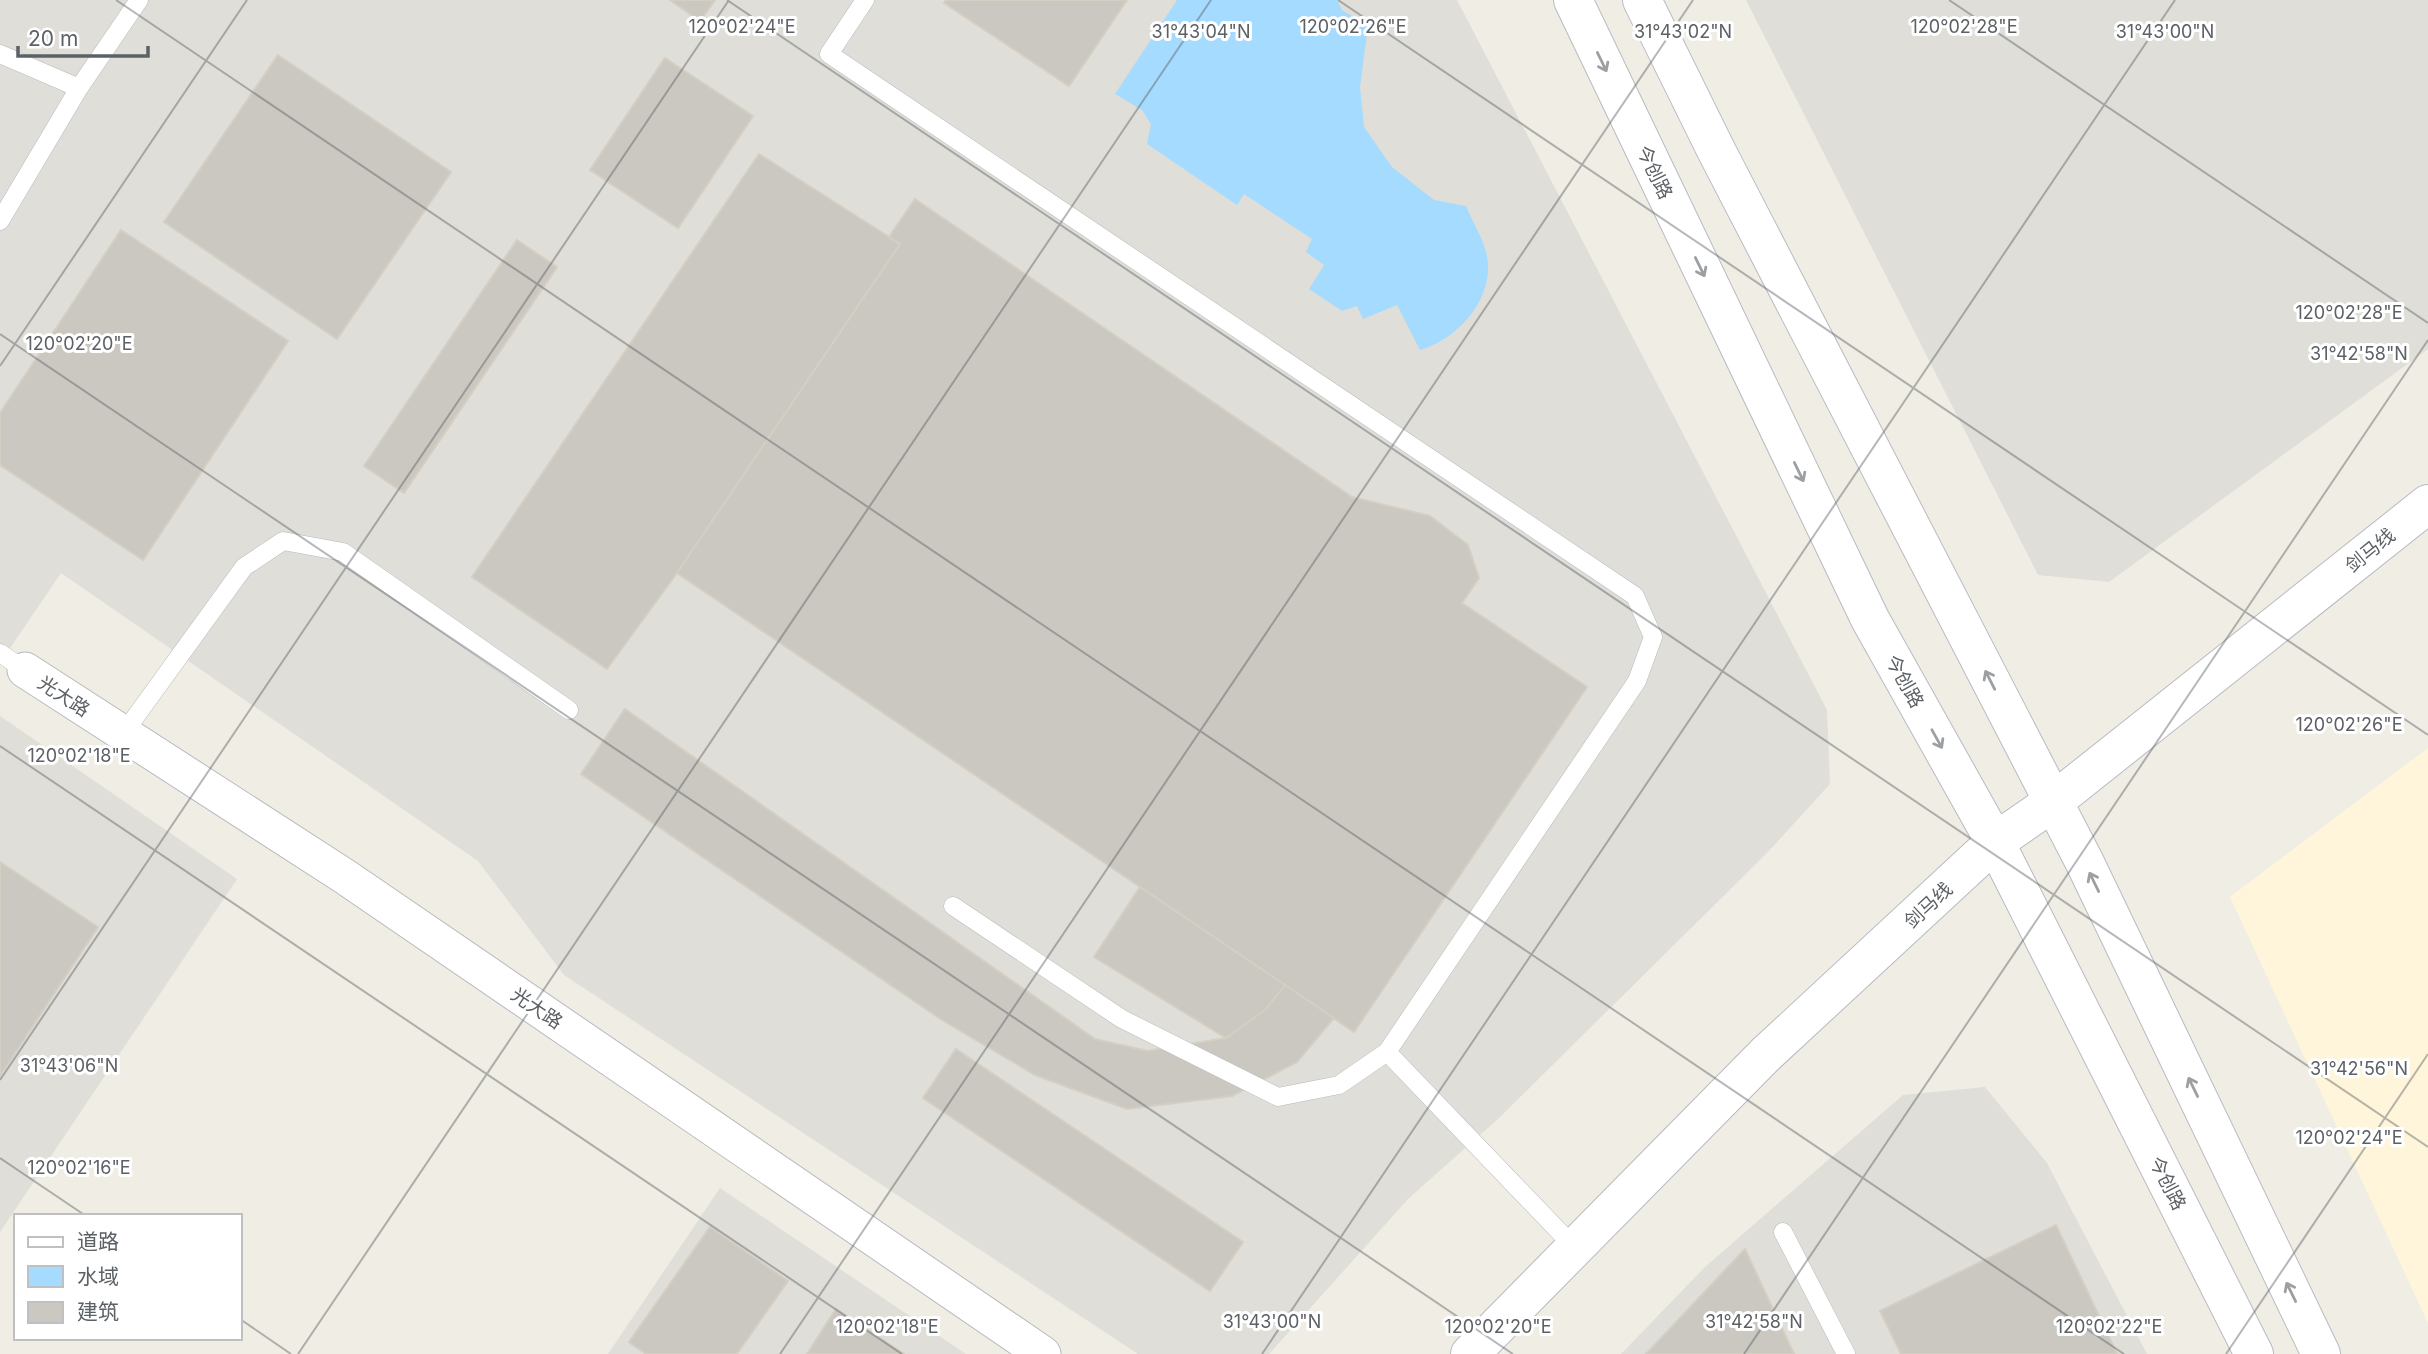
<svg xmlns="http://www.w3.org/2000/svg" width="2428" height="1354" viewBox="0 0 2428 1354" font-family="Inter,'Noto Sans SC',sans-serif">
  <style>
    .commercial { fill: #fff5da }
    .industrial { fill: #e0ded8 }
    .water { fill: #a5dbff }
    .building { fill: #cbc7c1; stroke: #d5cec2; stroke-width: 2 }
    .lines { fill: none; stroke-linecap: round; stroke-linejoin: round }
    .lane-casing { stroke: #b7babf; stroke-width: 19 }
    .street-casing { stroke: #b7babf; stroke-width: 37 }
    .secondary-casing { stroke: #b7bbc1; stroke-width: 40 }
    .lane { stroke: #fff; stroke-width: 18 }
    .street { stroke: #fff; stroke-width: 35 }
    .secondary { stroke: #fff; stroke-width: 38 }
    .oneway { stroke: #9da0a3 }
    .ticks { fill: none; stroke: #5c6166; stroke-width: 2; stroke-opacity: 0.45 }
    .labels { text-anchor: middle; stroke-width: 6; stroke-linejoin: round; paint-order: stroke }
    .street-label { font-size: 19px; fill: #5c6166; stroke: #fff }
    .ticks-label { font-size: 18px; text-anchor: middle; fill: #5c6166; stroke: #fff; stroke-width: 6; stroke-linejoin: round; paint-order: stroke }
  </style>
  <rect width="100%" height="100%" fill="#f0ede4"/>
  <path class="commercial" d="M2428 748V1323L2230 897Z"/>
  <g class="industrial">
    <path d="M0 0H1457L1827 710 1830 784 1766 854 1498 1119 1409 1198 1269 1354H1138L564 975 478 861 61 573 0 663Z"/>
    <path d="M1746 0H2428V349L2109 582 2038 575Z"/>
    <path d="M0 716 237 879 0 1232Z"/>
    <path d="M1985 1087 2047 1163 2147 1354H1621L1705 1267 1903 1095Z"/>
    <path d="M720 1188 966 1354H608Z"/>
  </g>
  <path class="water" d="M1177 0H1337L1342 10 1368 26 1360 87 1364 127 1392 167 1434 200 1466 206C1472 221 1484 240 1487 256 1495 298 1458 339 1420 350L1397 305 1363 319 1357 306 1342 311 1309 289 1324 265 1306 252 1312 239 1244 194 1237 205 1147 144 1151 124 1142 110 1115 94Z"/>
  <g class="building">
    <path d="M670 0H715L700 21Z"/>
    <path d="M946 0H1127L1069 86 944 3Z"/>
    <path d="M278 55 451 172 337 339 164 222Z"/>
    <path d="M665 58 753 116 678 228 590 170Z"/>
    <path d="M759 154 900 244 677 573 607 669 472 577Z"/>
    <path d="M915 199 1352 497 1430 516 1468 545 1479 578 1462 603 1587 687 1354 1032 677 573 900 244 889 237Z"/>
    <path d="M121 230 288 341 143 560 0 465V413Z"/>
    <path d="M517 240 557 267 404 493 364 466Z"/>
    <path d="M625 709 1095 1039 1148 1051 1226 1038 1266 1009 1285 985 1334 1018 1297 1062 1232 1096 1127 1109 1035 1075 942 1020 581 774Z"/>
    <path d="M0 862 98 927 0 1076Z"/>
    <path d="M1140 887 1285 985 1266 1009 1226 1038 1094 957Z"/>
    <path d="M956 1049 1243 1242 1210 1291 923 1098Z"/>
    <path d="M2056 1225 2117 1354H1901L1880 1311Z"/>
    <path d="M710 1227 788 1281 737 1354H646L629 1342Z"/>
    <path d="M1745 1249 1794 1354H1646Z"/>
    <path d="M836 1309 904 1354H807Z"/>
  </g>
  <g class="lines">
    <g class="lane-casing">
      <g id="lane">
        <path d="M865 0 829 54 1635 596 1653 637 1637 681 1387 1052 1339 1085 1278 1097 1122 1019 953 906"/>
        <path d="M0 54 79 88"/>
        <path d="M0 221 79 88 139 0"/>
        <path d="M0 653 25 670"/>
        <path d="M123 734 244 567 283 541 343 552 569 710"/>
        <path d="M1387 1052 1575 1248"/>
        <path d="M1783 1232 1846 1354"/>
      </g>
    </g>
    <g class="street-casing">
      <path id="street" d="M25 670 344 876 1043 1354"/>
    </g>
    <g class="secondary-casing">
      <g id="secondary">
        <path d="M1573 0 1870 619 1995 842 2254 1354"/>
        <path d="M1642 0 1716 150 2085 863 2321 1354"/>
        <path d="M1470 1354 1765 1055 1995 842 2053 802 2428 504"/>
      </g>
    </g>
    <use href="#lane" class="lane"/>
    <use href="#street" class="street"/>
    <use href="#secondary" class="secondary"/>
  </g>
  <defs><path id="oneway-shaft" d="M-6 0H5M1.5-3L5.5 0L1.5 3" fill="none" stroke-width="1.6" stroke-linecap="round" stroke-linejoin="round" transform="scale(1.75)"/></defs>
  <g class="oneway">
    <use href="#oneway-shaft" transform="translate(1602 62) rotate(64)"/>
    <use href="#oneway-shaft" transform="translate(1700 267) rotate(64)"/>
    <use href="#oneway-shaft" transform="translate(1799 472) rotate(64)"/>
    <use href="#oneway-shaft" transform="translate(1990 680) rotate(-117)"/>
    <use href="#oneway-shaft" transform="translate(1937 739) rotate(61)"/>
    <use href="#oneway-shaft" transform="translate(2094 882) rotate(-116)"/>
    <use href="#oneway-shaft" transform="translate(2193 1087) rotate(-116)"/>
    <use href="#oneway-shaft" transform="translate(2291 1292) rotate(-116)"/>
  </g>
  <path class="ticks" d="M116 0 2124 1354M727 0 2428 1147M1338 0 2428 735M1949 0 2428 323M0 334 1513 1354M0 366 247 0M0 746 902 1354M0 1080 729 0M0 1158 86 1216M240 1319 291 1354M298 1354 1211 0M780 1354 1693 0M1262 1354 2175 0M1744 1354 2428 340M2226 1354 2428 1054"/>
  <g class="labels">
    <g class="street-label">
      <text transform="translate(1655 172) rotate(64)" y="7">今创路</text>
      <text transform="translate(2370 550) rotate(-39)" y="7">剑马线</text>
      <text transform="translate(1905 681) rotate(61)" y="7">今创路</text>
      <text transform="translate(64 696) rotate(33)" y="7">光大路</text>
      <text transform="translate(1928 905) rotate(-43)" y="7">剑马线</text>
      <text transform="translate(537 1008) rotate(34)" y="7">光大路</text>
      <text transform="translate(2168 1183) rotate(63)" y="7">今创路</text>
    </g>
  </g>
  <g class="ticks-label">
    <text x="1964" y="33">120°02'28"E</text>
    <text x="742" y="33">120°02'24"E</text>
    <text x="1353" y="33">120°02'26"E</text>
    <text x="1201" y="38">31°43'04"N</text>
    <text x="1683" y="38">31°43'02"N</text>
    <text x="2165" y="38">31°43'00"N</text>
    <text x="2349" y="319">120°02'28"E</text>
    <text x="79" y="350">120°02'20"E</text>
    <text x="2359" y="360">31°42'58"N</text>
    <text x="2349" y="731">120°02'26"E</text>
    <text x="79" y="762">120°02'18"E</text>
    <text x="69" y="1072">31°43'06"N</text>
    <text x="2359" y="1075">31°42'56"N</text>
    <text x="2349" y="1144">120°02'24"E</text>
    <text x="79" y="1174">120°02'16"E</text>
    <text x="1272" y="1328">31°43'00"N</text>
    <text x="1754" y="1328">31°42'58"N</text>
    <text x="887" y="1333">120°02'18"E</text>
    <text x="1498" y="1333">120°02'20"E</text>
    <text x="2109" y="1333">120°02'22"E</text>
  </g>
  <rect x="14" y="1214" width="228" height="126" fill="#ffffff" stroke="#bec0c2" stroke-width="2"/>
  <rect x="28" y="1237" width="35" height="10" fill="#ffffff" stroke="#bec0c2" stroke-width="2"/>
  <text x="77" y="1249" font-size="21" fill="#5c6166">道路</text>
  <rect x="28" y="1266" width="35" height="21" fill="#a5dbff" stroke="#bec0c2" stroke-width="2"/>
  <text x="77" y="1284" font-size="21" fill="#5c6166">水域</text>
  <rect x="28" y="1302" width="35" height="21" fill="#cbc7c1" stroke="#bec0c2" stroke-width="2"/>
  <text x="77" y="1319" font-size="21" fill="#5c6166">建筑</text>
  <path d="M18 46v10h130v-10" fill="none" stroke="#5c6166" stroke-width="3.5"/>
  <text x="28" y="46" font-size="21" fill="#5c6166" stroke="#ffffff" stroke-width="5" paint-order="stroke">20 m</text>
</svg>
